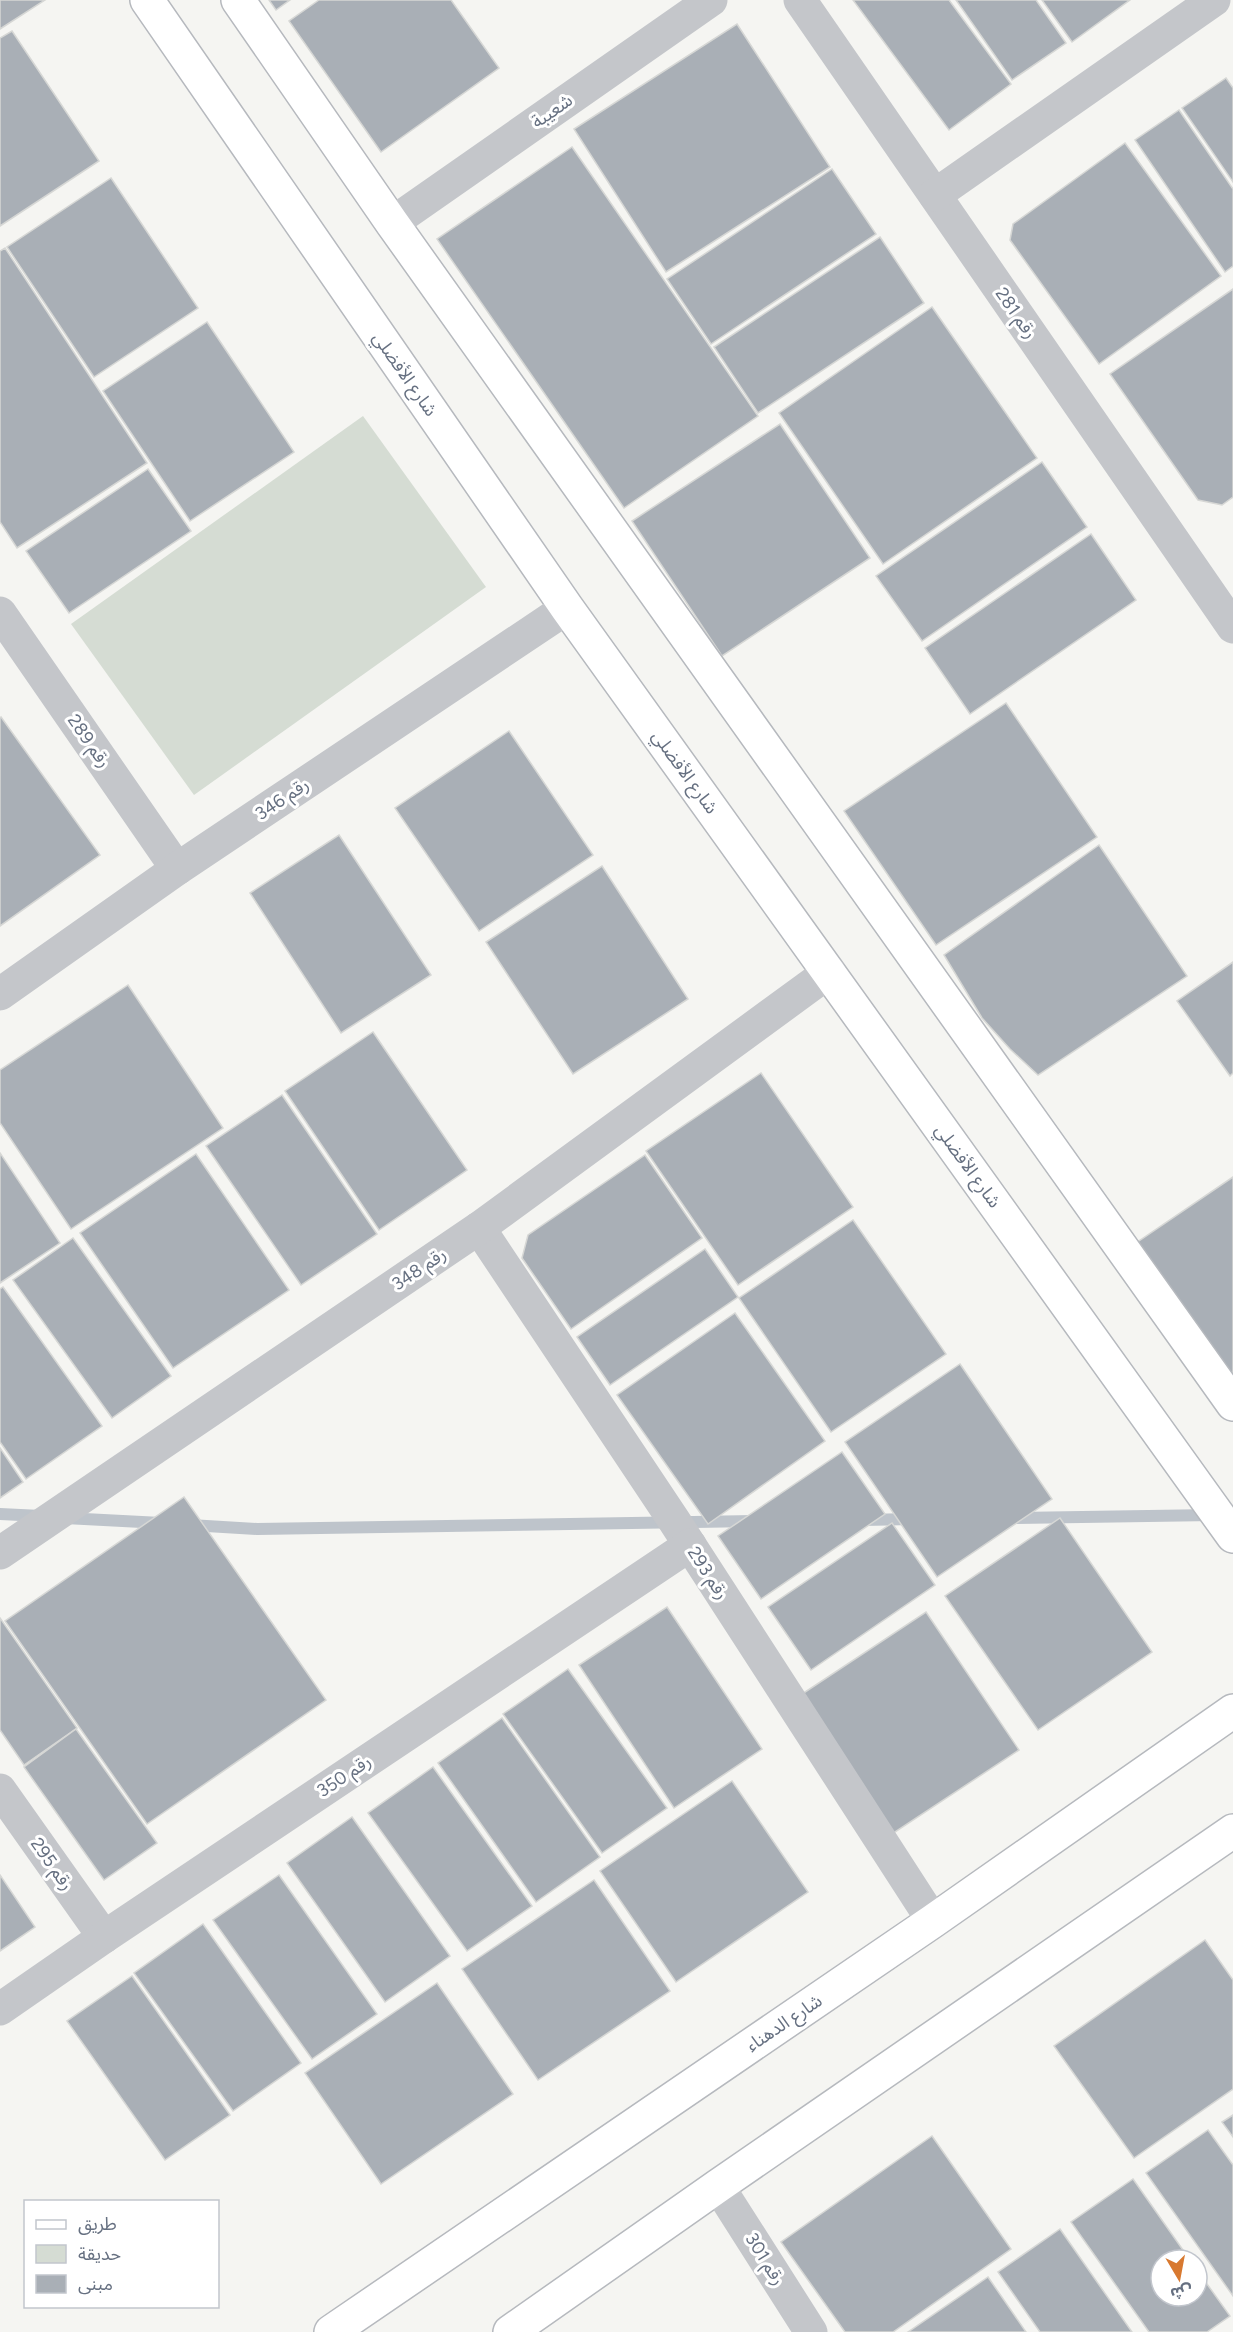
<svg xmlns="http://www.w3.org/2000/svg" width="1233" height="2332" viewBox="0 0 1233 2332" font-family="Figtree,'Noto Sans Arabic',sans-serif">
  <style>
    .green { fill: #d5dcd3 }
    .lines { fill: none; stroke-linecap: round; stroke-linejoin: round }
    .stream { stroke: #bec4cb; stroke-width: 12 }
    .building { fill: #a9afb6; stroke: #d6d7d5; stroke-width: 1.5 }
    .secondary-casing { stroke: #b6b9be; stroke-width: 36 }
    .street { stroke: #c4c6ca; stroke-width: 33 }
    .secondary { stroke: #fff; stroke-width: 33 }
    .labels { text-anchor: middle; stroke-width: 6; stroke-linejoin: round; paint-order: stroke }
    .street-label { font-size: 18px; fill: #667081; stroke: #fff }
  </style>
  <rect width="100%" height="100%" fill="#f5f5f2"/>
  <path class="green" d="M363 416 486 587 194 795 71 624Z"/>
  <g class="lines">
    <g class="stream">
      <path d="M0 1514 41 1516"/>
      <path d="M65 1518 161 1523"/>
      <path d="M1009 1518 1214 1515"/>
      <path d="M862 1520 914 1519"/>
      <path d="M190 1525 257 1529 755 1521"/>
    </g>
  </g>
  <g class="building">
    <path d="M0 0H45L0 29Z"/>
    <path d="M269 0H290L276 10Z"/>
    <path d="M319 0H451L499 68 381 152 289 21Z"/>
    <path d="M853 0H949L1011 84 949 130Z"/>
    <path d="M956 0H1036L1066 43 1012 80Z"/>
    <path d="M1042 0H1130L1072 42Z"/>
    <path d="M737 24 830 167 666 272 574 129Z"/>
    <path d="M12 31 99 161 0 226V38Z"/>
    <path d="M1226 78 1233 88V182L1182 108Z"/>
    <path d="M1179 110 1233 189V266L1225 272 1135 140Z"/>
    <path d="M1125 143 1221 276 1099 364 1010 240 1013 224Z"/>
    <path d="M572 147 758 416 624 508 437 239Z"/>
    <path d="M832 169 876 234 711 344 667 279Z"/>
    <path d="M111 178 198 308 94 377 7 247Z"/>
    <path d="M880 237 924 303 758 413 714 347Z"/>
    <path d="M5 248 147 463 17 548 0 522V251Z"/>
    <path d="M1233 289V497L1222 505 1198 500 1110 374Z"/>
    <path d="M932 307 1037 458 883 564 779 413Z"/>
    <path d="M207 322 294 452 190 521 103 391Z"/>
    <path d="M780 424 870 558 722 656 632 521Z"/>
    <path d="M1042 462 1087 527 922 641 876 576Z"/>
    <path d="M148 469 191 531 69 613 26 551Z"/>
    <path d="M1091 534 1136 600 970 714 925 648Z"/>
    <path d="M1006 703 1097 837 936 945 844 811Z"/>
    <path d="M1 717 100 855 0 926V718Z"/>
    <path d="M509 731 593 855 479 931 395 808Z"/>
    <path d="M339 835 431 975 341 1033 250 893Z"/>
    <path d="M1099 845 1187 976 1038 1075 1010 1049 982 1018 944 955Z"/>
    <path d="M602 866 688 999 573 1074 486 942Z"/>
    <path d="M1233 962V1073L1230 1076 1177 1001Z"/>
    <path d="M128 985 223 1128 71 1229 0 1123V1070Z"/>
    <path d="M373 1032 467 1170 379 1230 285 1091Z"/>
    <path d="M761 1073 853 1207 738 1285 646 1151Z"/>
    <path d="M282 1095 377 1234 301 1285 206 1146Z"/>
    <path d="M0 1153 60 1243 0 1283Z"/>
    <path d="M196 1154 289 1290 173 1368 80 1233Z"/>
    <path d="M645 1155 702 1238 571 1329 522 1258 528 1235Z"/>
    <path d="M1233 1177V1372L1227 1376 1136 1243Z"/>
    <path d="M853 1220 946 1354 831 1432 739 1298Z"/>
    <path d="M73 1238 171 1376 112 1418 13 1280Z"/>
    <path d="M705 1249 738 1297 610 1385 577 1337Z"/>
    <path d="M3 1287 102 1426 26 1479 0 1442V1289Z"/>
    <path d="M735 1313 825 1441 708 1524 617 1395Z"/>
    <path d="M960 1364 1052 1499 937 1577 845 1442Z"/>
    <path d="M0 1448 23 1482 0 1498Z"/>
    <path d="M842 1452 885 1514 761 1599 718 1536Z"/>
    <path d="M184 1497 326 1700 147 1824 5 1621Z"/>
    <path d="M1060 1518 1152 1652 1038 1730 945 1596Z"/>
    <path d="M892 1523 935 1585 811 1670 768 1607Z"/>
    <path d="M667 1607 762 1749 674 1808 579 1665Z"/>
    <path d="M926 1612 1019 1750 889 1836 796 1698Z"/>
    <path d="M0 1618 77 1728 24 1765 0 1730Z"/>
    <path d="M568 1669 667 1808 602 1853 503 1714Z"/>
    <path d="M502 1718 600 1857 536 1902 438 1763Z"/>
    <path d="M76 1729 157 1843 104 1880 24 1767Z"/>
    <path d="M433 1767 532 1906 467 1951 368 1813Z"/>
    <path d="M732 1781 808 1892 676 1982 600 1871Z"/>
    <path d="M352 1817 450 1956 385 2002 287 1863Z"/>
    <path d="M0 1875 35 1927 0 1951Z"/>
    <path d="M279 1875 377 2014 312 2059 213 1920Z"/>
    <path d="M594 1880 670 1991 538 2080 462 1969Z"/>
    <path d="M203 1924 301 2063 233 2111 134 1973Z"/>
    <path d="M1205 1940 1233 1980V2089L1134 2158 1054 2046Z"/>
    <path d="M132 1976 230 2115 165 2160 67 2021Z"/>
    <path d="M437 1983 513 2094 381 2184 305 2073Z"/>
    <path d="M1233 2115V2137L1222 2122Z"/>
    <path d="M1208 2130 1233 2165V2296L1146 2173Z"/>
    <path d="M932 2136 1011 2249 893 2332H845L781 2242Z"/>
    <path d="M1133 2179 1190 2260H1161V2296H1197V2270L1230 2316 1207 2332H1149L1071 2222Z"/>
    <path d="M1060 2229 1132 2332H1040L998 2272Z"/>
    <path d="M988 2277 1026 2332H908Z"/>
  </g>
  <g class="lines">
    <g class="secondary-casing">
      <g id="secondary">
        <path d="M147 0 567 608 1233 1536"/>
        <path d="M238 0 392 223 1233 1404"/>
        <path d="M331 2332 933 1921 1233 1711"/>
        <path d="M510 2332 718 2186 1233 1831"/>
      </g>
    </g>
    <g class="street">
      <path d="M800 0 1233 627"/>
      <path d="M935 195 1214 0"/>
      <path d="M392 223 711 0"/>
      <path d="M0 613 177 869"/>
      <path d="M0 994 177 869 567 608"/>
      <path d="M479 1228 675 1522 933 1921"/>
      <path d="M0 1553 479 1228 829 972"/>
      <path d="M0 1790 104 1937"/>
      <path d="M0 2009 104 1937 690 1545"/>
      <path d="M718 2186 811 2332"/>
    </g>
    <use href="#secondary" class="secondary"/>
  </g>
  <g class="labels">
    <g class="street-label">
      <text transform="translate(552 111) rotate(-35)" y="6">شعيبة</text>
      <text transform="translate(1016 313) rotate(55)" y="6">رقم 281</text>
      <text transform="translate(405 374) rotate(55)" y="6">شارع الأفضلي</text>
      <text transform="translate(89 741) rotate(55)" y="6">رقم 289</text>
      <text transform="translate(685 772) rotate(54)" y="6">شارع الأفضلي</text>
      <text transform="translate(282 799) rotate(-34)" y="6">رقم 346</text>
      <text transform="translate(968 1166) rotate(54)" y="6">شارع الأفضلي</text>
      <text transform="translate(419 1269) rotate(-34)" y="6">رقم 348</text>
      <text transform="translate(708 1573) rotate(57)" y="6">رقم 293</text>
      <text transform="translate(344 1776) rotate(-34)" y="6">رقم 350</text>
      <text transform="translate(52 1864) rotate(55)" y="6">رقم 295</text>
      <text transform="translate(784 2023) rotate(-34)" y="6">شارع الدهناء</text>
      <text transform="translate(765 2259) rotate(58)" y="6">رقم 301</text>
    </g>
  </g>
  <rect x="24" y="2200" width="195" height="108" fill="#ffffff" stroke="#c2c6cd" stroke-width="1.5"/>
  <rect x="36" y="2220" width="30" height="9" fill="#ffffff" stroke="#c2c6cd" stroke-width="1.5"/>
  <text x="78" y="2230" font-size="18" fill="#667081">طريق</text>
  <rect x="36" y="2245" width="30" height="18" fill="#d5dcd3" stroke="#c2c6cd" stroke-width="1.5"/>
  <text x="78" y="2260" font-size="18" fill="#667081">حديقة</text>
  <rect x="36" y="2275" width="30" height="18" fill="#a9afb6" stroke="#c2c6cd" stroke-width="1.5"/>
  <text x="78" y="2290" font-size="18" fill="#667081">مبنى</text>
  <g transform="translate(1179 2278) rotate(170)"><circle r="28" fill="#ffffff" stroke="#c2c6cd" stroke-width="1.5"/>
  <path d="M0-4.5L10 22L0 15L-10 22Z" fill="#d87930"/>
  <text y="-9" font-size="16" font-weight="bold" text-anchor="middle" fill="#667081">ش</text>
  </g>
</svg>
